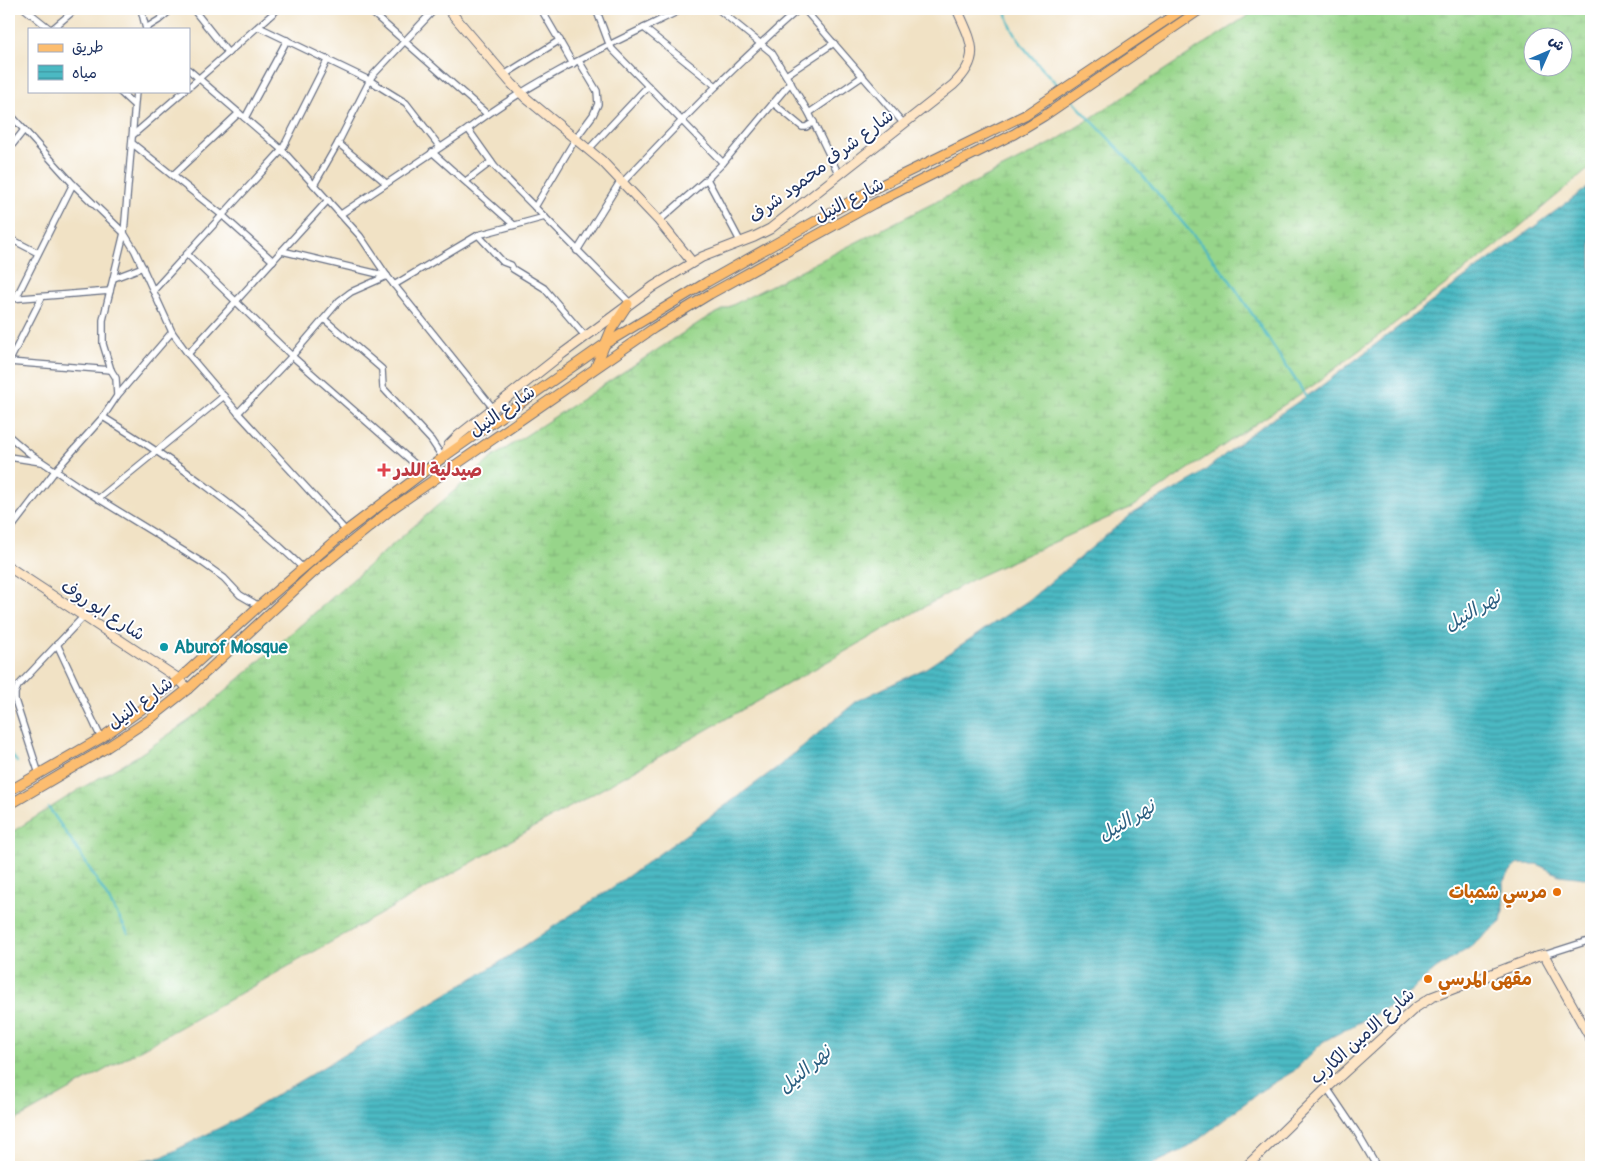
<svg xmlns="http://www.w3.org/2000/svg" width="1600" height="1176" viewBox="0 0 1600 1176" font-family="Pangolin,'Playpen Sans Arabic',sans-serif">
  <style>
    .wetland { fill: url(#wetland-marsh); stroke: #598274; fill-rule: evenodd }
    .water { fill: url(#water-rules); stroke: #337490 }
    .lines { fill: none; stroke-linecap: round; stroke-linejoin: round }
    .stream { stroke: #4bb9c3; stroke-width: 2.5 }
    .street-casing { stroke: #666e82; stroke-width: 8 }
    .secondary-casing { stroke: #666e82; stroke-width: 11 }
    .primary-casing { stroke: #666e82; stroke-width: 11 }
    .street { stroke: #fff; stroke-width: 5.5 }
    .secondary { stroke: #fee5c5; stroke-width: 9 }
    .primary { stroke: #fcbd6f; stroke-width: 9 }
    .health-dot { fill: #e0444e; stroke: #fff; stroke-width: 2 }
    .culture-dot { fill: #0f9aa8; stroke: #fff; stroke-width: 2 }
    .food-dot { fill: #e8710a; stroke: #fff; stroke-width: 2 }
    .labels { text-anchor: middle; stroke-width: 4; stroke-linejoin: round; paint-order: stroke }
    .street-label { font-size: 18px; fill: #1b2f5e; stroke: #fff }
    .health-label { font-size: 18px; font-weight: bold; fill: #be3a42; stroke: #fff; text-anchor: start }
    .culture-label { font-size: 18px; font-weight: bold; fill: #0d838f; stroke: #fff; text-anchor: start }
    .food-label { font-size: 18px; font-weight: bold; fill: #c56008; stroke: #fff; text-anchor: end }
    .water-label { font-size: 19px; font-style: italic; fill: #2c5f81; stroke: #fff }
  </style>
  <defs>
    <pattern id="wetland-marsh" width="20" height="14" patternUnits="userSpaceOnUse" patternTransform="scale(1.25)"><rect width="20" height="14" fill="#97d58a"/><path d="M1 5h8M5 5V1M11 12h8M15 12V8" fill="none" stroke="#82b77a"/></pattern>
    <pattern id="water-rules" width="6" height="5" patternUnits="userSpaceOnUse" patternTransform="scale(1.25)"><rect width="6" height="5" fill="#4bb9c3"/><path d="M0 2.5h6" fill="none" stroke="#3e97a2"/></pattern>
  </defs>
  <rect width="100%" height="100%" fill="#fff"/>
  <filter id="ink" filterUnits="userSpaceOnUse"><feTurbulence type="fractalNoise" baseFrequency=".02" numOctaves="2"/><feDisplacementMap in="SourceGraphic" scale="10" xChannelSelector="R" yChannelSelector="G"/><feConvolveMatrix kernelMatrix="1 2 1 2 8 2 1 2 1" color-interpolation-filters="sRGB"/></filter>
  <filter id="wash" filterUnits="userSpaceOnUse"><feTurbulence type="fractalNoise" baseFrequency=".0096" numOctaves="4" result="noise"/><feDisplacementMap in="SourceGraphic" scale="20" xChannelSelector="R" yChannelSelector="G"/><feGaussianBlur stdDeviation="1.12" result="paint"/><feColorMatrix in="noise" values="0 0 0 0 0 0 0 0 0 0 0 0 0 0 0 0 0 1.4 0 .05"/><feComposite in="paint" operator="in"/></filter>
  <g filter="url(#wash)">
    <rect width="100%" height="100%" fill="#f1e2c5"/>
    <path class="wetland" d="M1258 9H1591V167L1500 243 1315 384 1132 507 977 577 9 1124V834L80 789 139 755 200 713 493 457 703 320 1054 142ZM1532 38H1562V68H1532Z"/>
    <path class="water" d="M1591 185V875L1587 878 1559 875 1537 864H1518L1510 872 1503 882 1504 904 1501 922 1469 948 1436 969 1398 1002 1324 1041 1294 1071 1262 1090 1189 1147 1147 1167H101L162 1157 229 1123 497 964 613 887 695 828 779 766 857 701 926 668 1029 600 1133 513 1197 477 1253 432 1316 390 1410 318Z"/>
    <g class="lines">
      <g class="stream">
        <path d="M1006 9C1009 40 1048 73 1068 96"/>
        <path d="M1072 100 1132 163 1205 249 1231 282 1308 399"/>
        <path d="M9 751 17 762"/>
        <path d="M49 808C78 849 104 890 128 933"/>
      </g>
    </g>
  </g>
  <g filter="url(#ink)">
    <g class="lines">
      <g class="street-casing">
        <g id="street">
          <path d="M25 9 50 29"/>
          <path d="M141 9 146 29"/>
          <path d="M193 9 228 53"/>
          <path d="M368 9 487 114"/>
          <path d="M541 9 573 64"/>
          <path d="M596 9 608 41 612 49 723 163 707 179 740 241"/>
          <path d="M718 9 772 53 809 113 839 175"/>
          <path d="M804 9 904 124"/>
          <path d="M259 27 369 80 406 103 440 147"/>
          <path d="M146 28 159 20 172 9"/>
          <path d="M644 28 716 86"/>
          <path d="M52 29 76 9"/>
          <path d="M189 70 282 150 314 185 360 236 387 276 493 408"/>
          <path d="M504 75 560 40"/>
          <path d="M786 75 834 43"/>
          <path d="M189 87 278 9"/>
          <path d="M119 91 134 105"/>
          <path d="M773 103 802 127H806L814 122"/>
          <path d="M9 113 73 184 124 233 135 251 172 332 188 354 238 413 346 531"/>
          <path d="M809 113 863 76"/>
          <path d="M245 118 287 40"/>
          <path d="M468 129 495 167 630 303"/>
          <path d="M133 135 184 91"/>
          <path d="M338 143 386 183"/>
          <path d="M133 144 222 215 273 261"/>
          <path d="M9 149 24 130"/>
          <path d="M589 149 648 86"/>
          <path d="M432 152 514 225"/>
          <path d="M723 163 791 82"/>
          <path d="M173 175 239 113"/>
          <path d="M466 181 491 162"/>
          <path d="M623 182C680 122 737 63 799 9"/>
          <path d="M314 185 338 143 372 76 435 9"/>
          <path d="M535 207 576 138 593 115 598 104 597 91 579 61"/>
          <path d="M341 214 468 129C533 79 609 45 683 9"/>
          <path d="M659 221 707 179"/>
          <path d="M478 235 503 262 511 265 513 269 544 288 585 336"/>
          <path d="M9 238 38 253"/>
          <path d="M282 251 387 276"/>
          <path d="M577 251 621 180"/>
          <path d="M187 254 292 356 424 472"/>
          <path d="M114 278 143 267"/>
          <path d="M394 285 478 235 545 217"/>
          <path d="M153 291 282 150 328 59"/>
          <path d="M16 298 73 184"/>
          <path d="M9 299 110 291"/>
          <path d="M324 319 382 369 383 388 431 440 443 458"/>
          <path d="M188 354 328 200"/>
          <path d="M9 362 111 370"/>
          <path d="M9 362 42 297"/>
          <path d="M117 396 172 332"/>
          <path d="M238 413 292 356 339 301 351 292 387 276"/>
          <path d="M103 417C176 462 241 508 303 568"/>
          <path d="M9 436 29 453 81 488 203 563 224 578 240 595 259 606"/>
          <path d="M9 457 41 462"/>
          <path d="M98 499 224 396"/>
          <path d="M9 531 55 471 103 417 117 396 116 378 111 370 103 344V320L124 233 136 91"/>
          <path d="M57 644 101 738"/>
          <path d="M39 774 15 700V693L18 686 84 616"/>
          <path d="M1544 955 1591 940"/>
          <path d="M1327 1088 1356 1131 1377 1167"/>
        </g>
      </g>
      <g class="secondary-casing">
        <g id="secondary">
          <path d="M448 9 512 84 526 98 602 161 659 221 692 262"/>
          <path d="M445 456 449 445 459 435 562 354 654 286 702 257 754 237 770 229 953 85C983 57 971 41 957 9"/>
          <path d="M9 567 179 679 188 689"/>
          <path d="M1246 1167 1327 1088 1415 1008 1432 997 1536 957 1544 955 1591 1039"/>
        </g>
      </g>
      <g class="primary-casing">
        <g id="primary">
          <path d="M596 366 611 330 628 304"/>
          <path d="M9 791 101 738 142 709 179 679 259 606 346 531 445 456 605 344 707 282 869 191 1025 115 1183 9"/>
          <path d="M9 805 106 748 150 719 188 689 314 572 393 508 654 328 710 294 873 204 1014 134 1044 116 1201 9"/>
        </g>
      </g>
      <use href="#street" class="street"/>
      <use href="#secondary" class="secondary"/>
      <use href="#primary" class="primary"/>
    </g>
  </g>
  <path class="health-dot" d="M381.5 462.5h5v5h5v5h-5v5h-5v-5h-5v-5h5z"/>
  <circle class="culture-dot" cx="164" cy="647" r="5"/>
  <g class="food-dot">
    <circle cx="1557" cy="892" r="5"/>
    <circle cx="1428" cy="979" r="5"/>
  </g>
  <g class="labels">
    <g class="street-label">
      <text transform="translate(821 166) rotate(-37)" y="6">شارع شرف محمود شرف</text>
      <text transform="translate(849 200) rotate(-28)" y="6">شارع النيل</text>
      <text transform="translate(502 411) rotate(-35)" y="6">شارع النيل</text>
      <text transform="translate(103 610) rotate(33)" y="6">شارع ابو روف</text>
      <text transform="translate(140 703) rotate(-36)" y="6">شارع النيل</text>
      <text transform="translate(1362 1036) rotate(-42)" y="6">شارع الامين الكارب</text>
    </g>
    <g class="health-label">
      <text x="394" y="476">صيدلية اللدر</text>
    </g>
    <g class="culture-label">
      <text x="174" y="653">Aburof Mosque</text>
    </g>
    <g class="food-label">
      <text x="1547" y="898">مرسي شمبات</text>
      <text x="1438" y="985" text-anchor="start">مقهى المرسي</text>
    </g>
    <g class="water-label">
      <text transform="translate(1472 610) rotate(-31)" y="7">نهر النيل</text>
      <text transform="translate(1126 820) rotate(-31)" y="7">نهر النيل</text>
      <text transform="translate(804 1069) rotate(-41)" y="7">نهر النيل</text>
    </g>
  </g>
  <rect width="1600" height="1176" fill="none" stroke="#fff" stroke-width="30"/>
  <rect x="28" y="28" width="162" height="65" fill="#ffffff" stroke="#a4acbf"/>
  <rect x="38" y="44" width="25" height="8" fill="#fcbd6f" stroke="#a4acbf"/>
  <text x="72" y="52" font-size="15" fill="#1b2f5e">طريق</text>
  <rect x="38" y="65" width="25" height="15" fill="url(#water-rules)" stroke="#a4acbf"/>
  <text x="72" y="78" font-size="15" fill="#1b2f5e">مياه</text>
  <g transform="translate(1548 52) rotate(45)"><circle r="24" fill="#ffffff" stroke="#a4acbf"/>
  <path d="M0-4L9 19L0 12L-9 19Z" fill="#1f6fb2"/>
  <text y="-8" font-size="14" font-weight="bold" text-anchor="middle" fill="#1b2f5e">ش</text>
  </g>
</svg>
